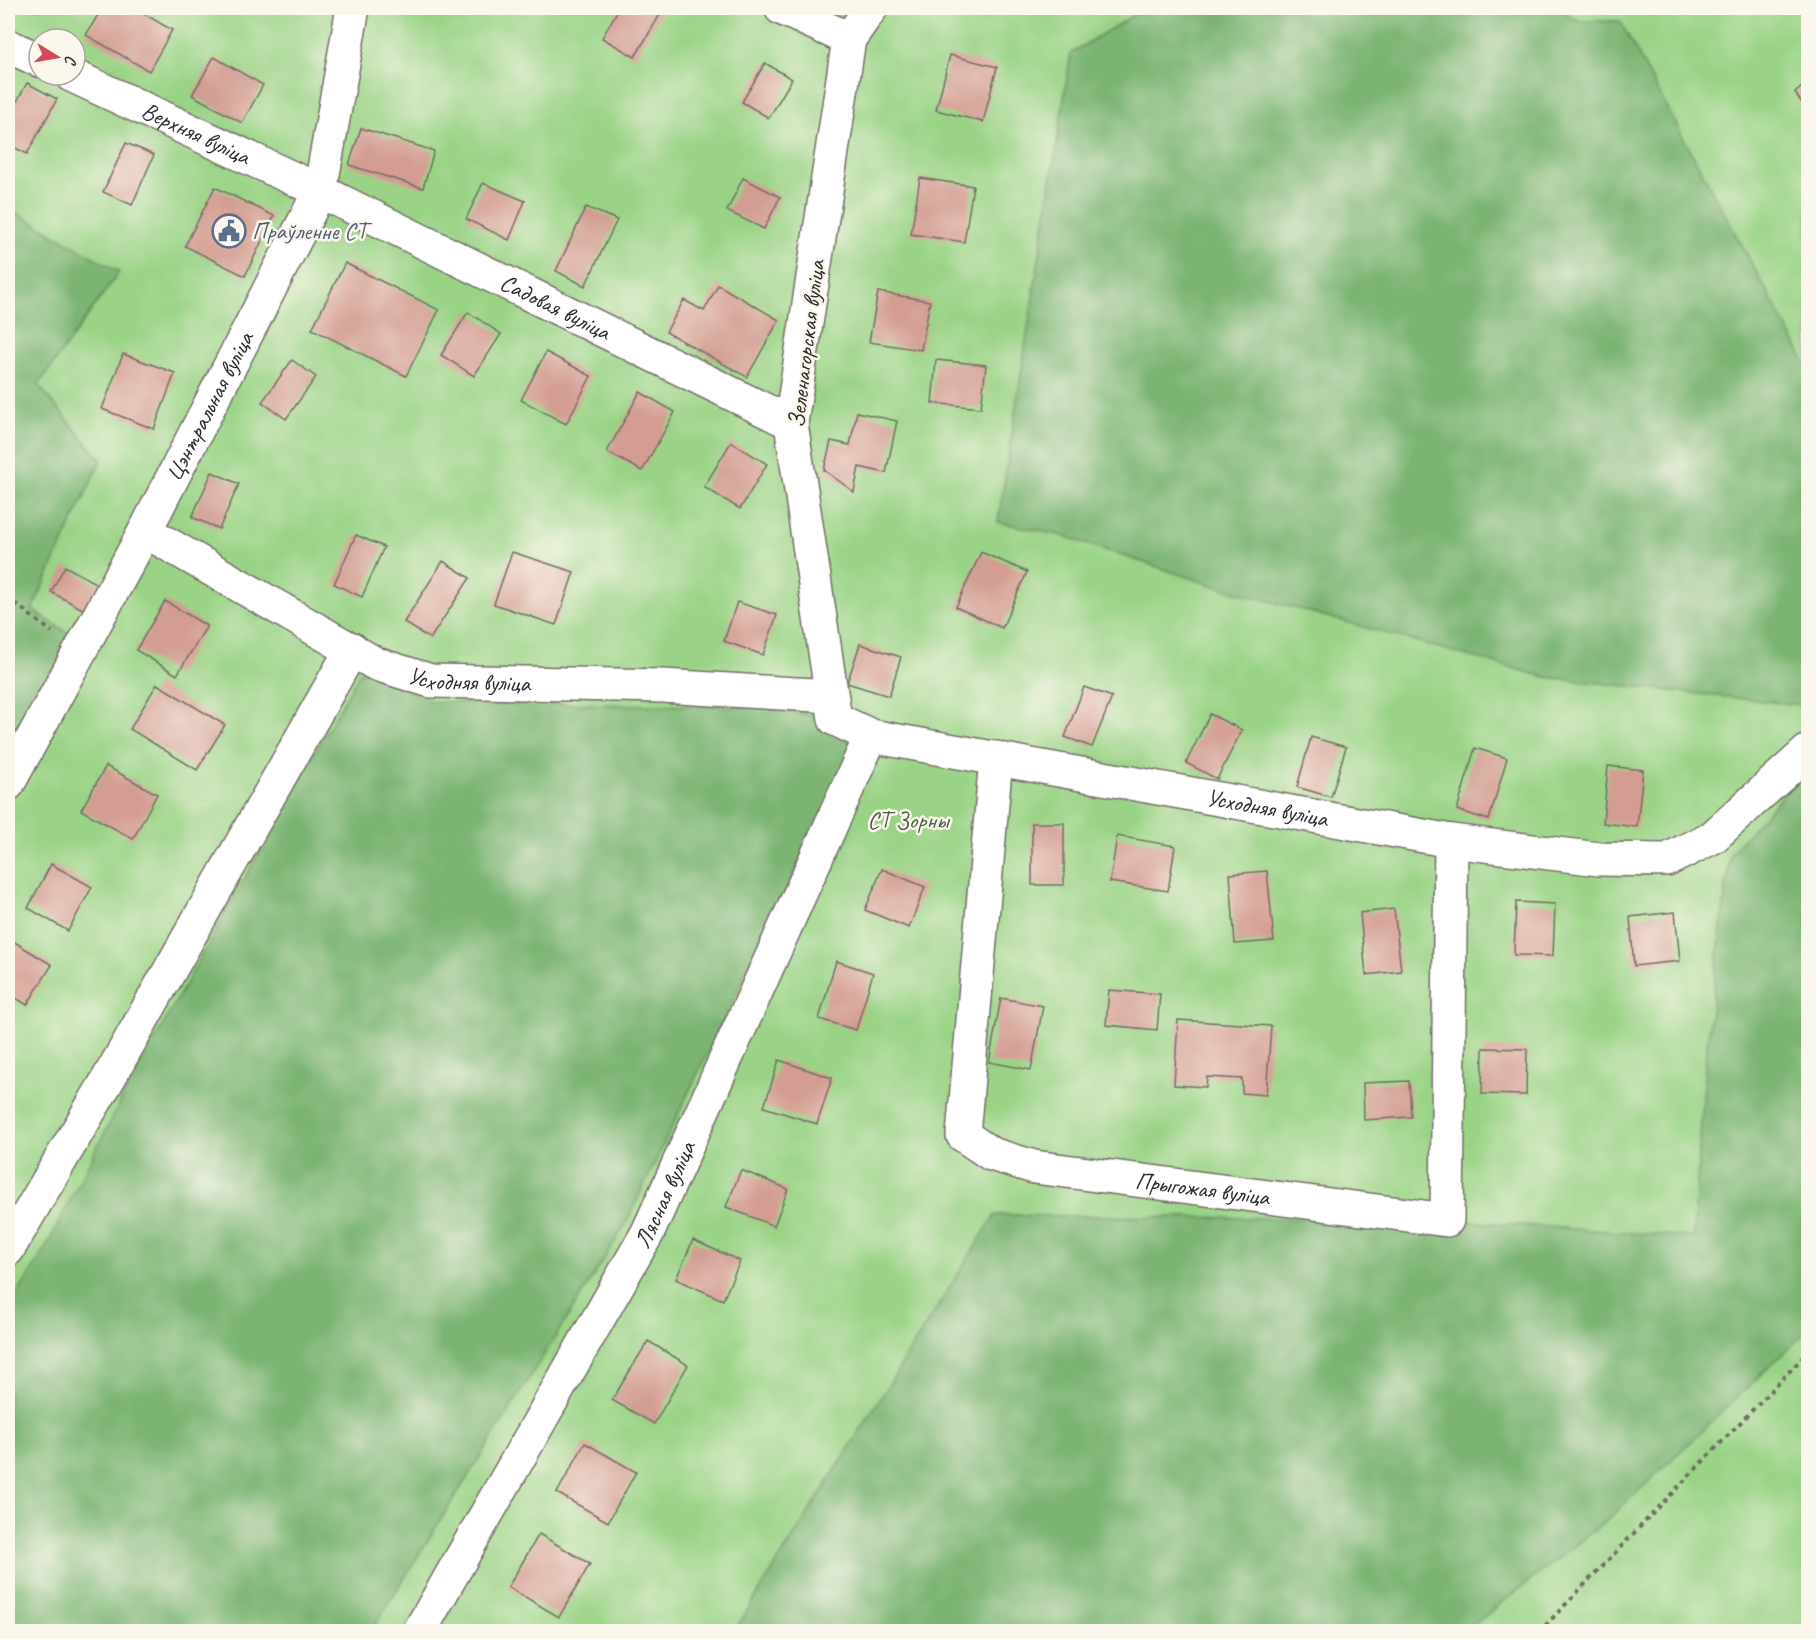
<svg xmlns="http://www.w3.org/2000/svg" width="1816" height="1639" viewBox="0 0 1816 1639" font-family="Caveat,sans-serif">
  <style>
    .green { fill: #9ad386; stroke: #627f58; stroke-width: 1.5; fill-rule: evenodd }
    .forest { fill: #7bb573; stroke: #53704f; stroke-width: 1.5 }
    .building { fill: #d39d92 }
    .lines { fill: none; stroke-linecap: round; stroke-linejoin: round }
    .minor-casing { stroke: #716d64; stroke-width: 36 }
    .path { stroke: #716d64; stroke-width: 4; stroke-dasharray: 4.5 4.5; stroke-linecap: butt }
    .minor { stroke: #fff; stroke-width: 33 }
    .labels { text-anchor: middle; stroke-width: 5; stroke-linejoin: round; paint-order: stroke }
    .street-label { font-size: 24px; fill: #2b2b2b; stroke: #fbf7ec }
    .service-label { font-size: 24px; fill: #4e5e75; stroke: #fbf7ec; text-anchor: start }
    .park-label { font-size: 24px; fill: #4c5d46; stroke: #fbf7ec }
  </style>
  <rect width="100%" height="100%" fill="#fbf7ec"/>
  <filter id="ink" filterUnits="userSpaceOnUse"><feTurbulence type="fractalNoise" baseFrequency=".0167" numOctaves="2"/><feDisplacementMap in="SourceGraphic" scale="12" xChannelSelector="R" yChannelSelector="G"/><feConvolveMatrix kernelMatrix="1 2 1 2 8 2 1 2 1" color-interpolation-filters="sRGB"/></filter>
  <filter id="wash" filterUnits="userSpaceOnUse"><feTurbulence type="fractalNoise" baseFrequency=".008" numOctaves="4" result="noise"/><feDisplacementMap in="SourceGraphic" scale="24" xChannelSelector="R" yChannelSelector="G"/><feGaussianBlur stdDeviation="1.35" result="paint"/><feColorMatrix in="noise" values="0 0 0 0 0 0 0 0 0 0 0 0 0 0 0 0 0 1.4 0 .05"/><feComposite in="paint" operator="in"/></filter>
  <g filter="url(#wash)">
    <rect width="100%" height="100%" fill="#f4e8cf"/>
    <path class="green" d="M8 8H1808V1631H8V761L76 638 32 610 101 460 38 385 118 272 10 209 8 210ZM39 39H75V75H39Z"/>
    <g class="forest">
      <path d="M1145 8H1556L1578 21H1620L1808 367V706L1545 677 1215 586 1060 535 998 522 1071 53Z"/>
      <path d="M10 209 119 272 38 385 101 460 32 610 76 638 8 761Z"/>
      <path d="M361 670 433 702 767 707 835 719 854 748 624 1227 371 1631H8V1309L42 1255 126 1091Z"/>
      <path d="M1808 767V1330L1611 1517 1466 1631 734 1632 995 1215 1447 1220 1693 1237 1706 1055 1730 854Z"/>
    </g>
    <g id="blocks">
      <g class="building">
        <path d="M102 8H134L172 30 149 71 86 35Z"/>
        <path d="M619 8H664L635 57 602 38Z"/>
        <path d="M950 55 997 67 983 122 936 110Z"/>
        <path d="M214 57 263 85 242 123 192 95Z"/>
        <path d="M765 63 792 79 769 118 742 102Z"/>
        <path d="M1808 82V112L1795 93Z"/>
        <path d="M27 83 57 99 27 154 8 144V118Z"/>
        <path d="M361 128 434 151 423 188 349 165Z"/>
        <path d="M126 143 154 155 132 205 103 192Z"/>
        <path d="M743 178 780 197 764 229 727 211Z"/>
        <path d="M920 178 973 186 964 242 911 234Z"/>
        <path d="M483 183 525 201 509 240 466 219Z"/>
        <path d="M215 187 274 216 245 276 185 246Z"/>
        <path d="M586 207 617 220 585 286 556 271Z"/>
        <path d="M345 263 439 310 406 376 312 329Z"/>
        <path d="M718 285 779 320 747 377 666 332 684 300 704 311Z"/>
        <path d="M878 292 930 301 921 350 869 342Z"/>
        <path d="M468 312 501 334 474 376 441 355Z"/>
        <path d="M546 352 591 376 566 424 521 400Z"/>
        <path d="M123 354 175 373 154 429 102 409Z"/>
        <path d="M292 360 316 377 286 419 262 402Z"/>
        <path d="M936 360 986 365 981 408 932 403Z"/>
        <path d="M640 392 675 412 642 471 607 452Z"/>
        <path d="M857 412 897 421 886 473 859 467 854 492 824 470 831 441 850 445Z"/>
        <path d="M731 442 767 464 740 509 704 487Z"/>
        <path d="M212 472 239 484 219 529 192 517Z"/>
        <path d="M356 535 384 547 362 597 334 584Z"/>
        <path d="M512 552 574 572 556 625 494 604Z"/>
        <path d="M981 552 1027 572 1002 628 956 607Z"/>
        <path d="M443 561 470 578 430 639 404 622Z"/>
        <path d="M65 566 102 587 88 612 51 592Z"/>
        <path d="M165 601 207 626 177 675 136 650Z"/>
        <path d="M737 602 777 615 763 655 724 641Z"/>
        <path d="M860 644 901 657 889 696 847 683Z"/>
        <path d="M157 684 225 725 197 770 130 729Z"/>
        <path d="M1084 687 1112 697 1092 747 1065 737Z"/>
        <path d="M1210 714 1242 730 1217 779 1186 763Z"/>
        <path d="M1311 737 1346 747 1331 797 1297 787Z"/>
        <path d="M1475 748 1507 758 1489 820 1457 810Z"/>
        <path d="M106 766 157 794 133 839 81 810Z"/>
        <path d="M1608 766 1643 770 1637 827 1603 823Z"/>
        <rect x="1032" y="823" width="32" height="62"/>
        <path d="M1117 836 1175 846 1168 891 1110 882Z"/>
        <path d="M51 864 92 887 68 931 28 908Z"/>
        <path d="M882 869 925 887 909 928 865 910Z"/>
        <path d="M1267 871 1274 941 1235 944 1230 874Z"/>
        <path d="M1516 902 1555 904 1553 956 1514 955Z"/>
        <path d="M1394 909 1401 971 1366 975 1360 913Z"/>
        <path d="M1675 912 1680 961 1634 966 1630 917Z"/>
        <path d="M8 938 52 965 27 1005 8 993Z"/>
        <path d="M836 961 873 973 856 1030 819 1019Z"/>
        <path d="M1109 990 1160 994 1157 1030 1106 1025Z"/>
        <path d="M1001 998 1043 1006 1031 1070 989 1062Z"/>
        <path d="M1178 1020 1271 1026 1266 1095 1242 1093V1079L1207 1077 1206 1087 1174 1085Z"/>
        <path d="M1483 1048 1527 1049 1526 1095 1482 1094Z"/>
        <path d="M779 1060 832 1078 817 1124 764 1107Z"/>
        <path d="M1409 1081 1411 1117 1364 1120 1363 1083Z"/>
        <path d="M741 1170 788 1189 774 1226 726 1207Z"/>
        <path d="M693 1240 740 1261 723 1300 676 1279Z"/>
        <path d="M648 1341 688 1365 654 1424 612 1400Z"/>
        <path d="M585 1443 636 1472 608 1522 557 1493Z"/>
        <path d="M539 1534 590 1564 559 1617 508 1587Z"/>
      </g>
    </g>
  </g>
  <g filter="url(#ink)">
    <use href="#blocks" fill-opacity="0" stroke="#716d64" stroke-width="1.5"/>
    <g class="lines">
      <g class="minor-casing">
        <g id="minor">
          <path d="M781 8 849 39"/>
          <path id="s1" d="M871 8 849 39 791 423 835 719 871 736 1451 841 1599 859 1667 860 1713 837 1808 751"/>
          <path d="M8 46 39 60"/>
          <path id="s2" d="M71 75 320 191 791 423"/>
          <path id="s3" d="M145 531 376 664 431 681 662 686 831 696"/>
          <path id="s4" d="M996 758 963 1135 991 1154 1034 1167 1447 1220 1451 841"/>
          <path id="s5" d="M8 784 145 531 320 191 353 8"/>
          <path d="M8 1249 110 1076 352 649"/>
          <path id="s6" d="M419 1632 648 1232 871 736"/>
        </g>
      </g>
      <g class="path">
        <path d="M8 598 52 632"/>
        <path d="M1539 1632 1808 1352"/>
      </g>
      <use href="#minor" class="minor"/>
    </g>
  </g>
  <defs>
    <g id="civic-ring" transform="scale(1.725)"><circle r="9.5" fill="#fbf7ec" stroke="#5c6f8a" stroke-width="1.5"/><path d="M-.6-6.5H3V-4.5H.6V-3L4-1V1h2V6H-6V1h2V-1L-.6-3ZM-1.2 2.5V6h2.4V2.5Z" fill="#5c6f8a"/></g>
  </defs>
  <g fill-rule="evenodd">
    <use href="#civic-ring" x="229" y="231"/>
  </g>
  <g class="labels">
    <g class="street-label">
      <text dy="8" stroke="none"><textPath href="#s2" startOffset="138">Верхняя вуліца</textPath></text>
      <text dy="8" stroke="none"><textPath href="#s2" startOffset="537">Садовая вуліца</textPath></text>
      <text transform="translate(806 344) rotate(-83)" y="8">Зеленагорская вуліца</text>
      <text dy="8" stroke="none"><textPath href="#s5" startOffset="428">Цэнтральная вуліца</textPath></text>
      <text dy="8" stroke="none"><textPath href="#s3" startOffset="362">Усходняя вуліца</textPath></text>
      <text dy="8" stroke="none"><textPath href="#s1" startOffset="1168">Усходняя вуліца</textPath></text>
      <text dy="8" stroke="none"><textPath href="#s4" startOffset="627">Прыгожая вуліца</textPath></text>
      <text dy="8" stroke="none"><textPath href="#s6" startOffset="502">Лясная вуліца</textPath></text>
    </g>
    <g class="service-label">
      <text x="252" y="239">Праўленне СТ</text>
    </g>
    <g class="park-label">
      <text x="908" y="828">СТ Зорны</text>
    </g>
  </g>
  <rect width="1816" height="1639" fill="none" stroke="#fbf7ec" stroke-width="30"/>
  <g transform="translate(57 57) rotate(101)"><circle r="28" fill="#fbf7ec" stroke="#a8a59f" stroke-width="1.5"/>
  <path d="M0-4.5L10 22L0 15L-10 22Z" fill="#d1495b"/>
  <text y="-9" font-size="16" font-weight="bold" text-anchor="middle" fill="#2b2b2b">С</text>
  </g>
</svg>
